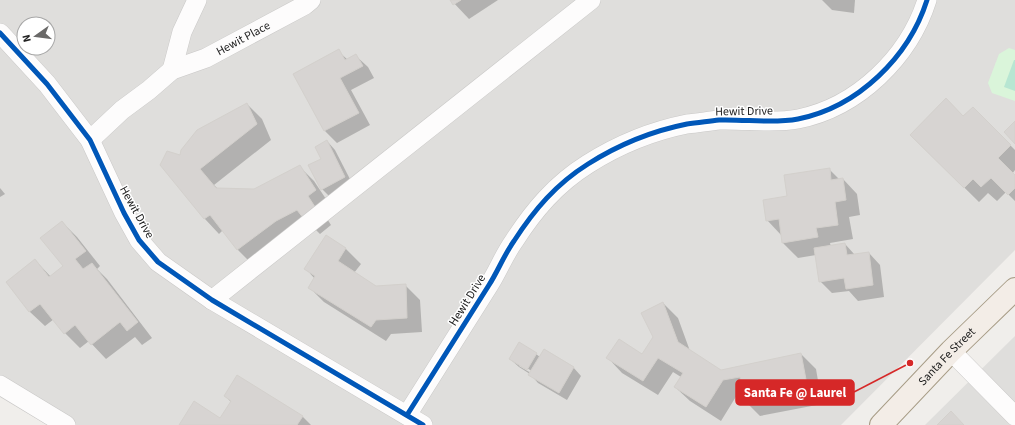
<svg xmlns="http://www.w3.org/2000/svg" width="1015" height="425" viewBox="0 0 1015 425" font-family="'Source Sans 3',sans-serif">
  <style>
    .residential { fill: #dfdedc; fill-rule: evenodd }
    .park { fill: #daf5da }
    .pitch { fill: #b7e6d2 }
    .shadow { fill: #0003; fill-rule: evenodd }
    .building { fill: #d7d4d2; stroke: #d3d0cc }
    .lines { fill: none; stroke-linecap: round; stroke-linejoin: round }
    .minor-casing { stroke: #c9c8c7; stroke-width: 20 }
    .major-casing { stroke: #a79c86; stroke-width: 24 }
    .minor { stroke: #fdfcfc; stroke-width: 19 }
    .major { stroke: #f3ede7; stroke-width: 22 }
    .cycleway-casing { stroke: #fff; stroke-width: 8 }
    .cycleway { stroke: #0057b8; stroke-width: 5 }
    .labels { text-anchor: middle; stroke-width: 3; stroke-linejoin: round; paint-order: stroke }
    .street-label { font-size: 12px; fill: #222; stroke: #fff }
    .leader { fill: none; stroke: #d62828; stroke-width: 1.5 }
    .callout-dot { fill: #d62828; stroke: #fff; stroke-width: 1.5 }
    .callout { fill: #d62828; stroke: #d62828; stroke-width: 1.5 }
    .callout-label { font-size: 13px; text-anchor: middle; font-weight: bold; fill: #fff }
  </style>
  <rect width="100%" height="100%" fill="#f0eeeb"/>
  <g class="residential">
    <path d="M0 0H1015V250L841 425H47L0 397ZM24 24H48V48H24Z"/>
    <path d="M1015 336V425H925Z"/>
  </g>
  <path class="park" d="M1009 48 1015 50V101L992 93 988 83 999 54Z"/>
  <path class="pitch" d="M1014 60H1015V91L1004 87Z"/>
  <g class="shadow">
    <path d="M451 0H498L469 19Z"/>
    <path d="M822 0H855L854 13 832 10Z"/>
    <path d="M338 51 348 60 356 56 368 67 374 78 351 90 370 125 337 143 325 131 294 74Z"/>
    <path d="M247 104 262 119 271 140 214 185 218 189 254 190 299 166 314 181 330 205 322 211 331 225 320 234 311 225 252 264 238 250 223 230 219 234 205 219 162 165 180 156Z"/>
    <path d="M973 108 1015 150V170L1012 174 1015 177V201L1006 192 997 201 988 193 979 202 911 135 963 117Z"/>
    <path d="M327 141 335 150 353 185 330 197 322 189V159Z"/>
    <path d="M829 169 839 179H843L857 194 860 215 849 217 853 239 830 243 831 247 845 244 855 255 869 253 880 265 884 297 858 301 849 291 832 293 820 281 816 255 798 258 783 243 782 236 767 220 788 197Z"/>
    <path d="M0 188 5 194 0 197Z"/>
    <path d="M62 222 77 237 100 266 97 269 107 279 152 338 142 345 135 337 106 359 89 341 80 348 65 333 54 319 45 326 30 312 7 282 35 260 51 277 64 267Z"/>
    <path d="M327 237 346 249 361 264 354 273 376 287 405 285 420 300 422 332 391 334 386 341 324 302 309 287 315 279 306 269Z"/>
    <path d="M663 303 678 318 690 351 720 371 801 354 816 369 822 404 760 416 745 401 744 394 737 395 721 421 690 401 675 387 681 377 673 372 658 395 622 373 608 358 643 355 655 337Z"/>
    <path d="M536 354 540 357 573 367 581 376 567 400 538 383 530 374 519 367 510 359ZM519 364 532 371 531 373 519 366Z"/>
    <path d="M238 377 303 417 311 425H180L221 419 231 402 225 396Z"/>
  </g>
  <g class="building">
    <path d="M450 0H461L453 5Z"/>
    <path d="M339 49 345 60 356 54 363 66 340 78 359 113 324 131 293 74Z"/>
    <path d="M946 98 963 116 973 107 1011 145 998 158 1015 175V188L1008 195 991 178 981 187 973 179 964 188 910 135Z"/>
    <path d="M247 103 257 124 200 169 216 188 254 189 300 165 316 190 308 196 317 210 304 219 297 210 276 221 237 250 210 215 204 219 160 165 167 151 180 155 181 150 197 130Z"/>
    <path d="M1015 121V144L1004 132Z"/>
    <path d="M327 140 345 177 321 190 308 165 321 159 315 147Z"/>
    <path d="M830 168 831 180 843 178 846 200 835 202 838 225 816 228 818 237 782 243 779 219 766 221 763 200 787 196 784 175Z"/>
    <path d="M62 221 86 251 75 259 83 269 92 263 138 322 127 331 120 322 91 345 75 325 64 334 40 304 29 312 6 282 35 259 49 277 63 266 40 238Z"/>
    <path d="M326 235 346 248 338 261 376 286 406 284 407 318 376 320 371 327 308 288 315 276 304 269Z"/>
    <path d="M845 243 847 255 869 252 873 285 846 289 844 278 819 282 814 248Z"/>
    <path d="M663 302 678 342 721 370 801 353 808 390 744 402 740 377 723 380 706 407 674 387 683 373 658 358 643 381 606 358 619 339 642 354 653 337 641 313Z"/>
    <path d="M519 342 537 353 527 370 509 359Z"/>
    <path d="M544 349 574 367 559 393 528 375Z"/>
    <path d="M237 375 303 416 297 425H179L194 401 220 418 231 401 224 396Z"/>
    <path d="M951 411 964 425H937Z"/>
  </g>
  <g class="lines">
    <g class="minor-casing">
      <g id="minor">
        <path d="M0 33 47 84 90 140 124 213 139 240 158 262 212 300 423 425"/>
        <path d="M172 70 182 32 197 0"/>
        <path id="s1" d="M90 140 122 110 149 90 172 70 206 58 305 5 311 0"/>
        <path d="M212 300 591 0"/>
        <path d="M951 351 1015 416"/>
        <path d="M0 385 66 425"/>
        <path d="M407 415C434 372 462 328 489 285 498 271 504 255 514 241 534 210 556 184 588 164 618 145 652 131 687 124 698 123 709 121 719 120 746 119 772 124 798 119 858 107 909 57 927 0"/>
      </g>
    </g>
    <g class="major-casing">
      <g id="major">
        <path id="s2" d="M881 425 951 351 1015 289"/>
      </g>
    </g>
    <use href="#minor" class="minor"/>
    <use href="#major" class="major"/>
    <g class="cycleway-casing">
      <g id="cycleway">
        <path d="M0 33 47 84 90 140 124 213 139 240 158 262 212 300 423 425"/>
        <path d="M407 415C434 372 462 328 489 285 498 271 504 255 514 241 534 210 556 184 588 164 618 145 652 131 687 124 698 123 709 121 719 120 746 119 772 124 798 119 858 107 909 57 927 0"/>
      </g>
    </g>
    <use href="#cycleway" class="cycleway"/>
  </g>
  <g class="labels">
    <g class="street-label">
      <text dy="4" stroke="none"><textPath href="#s1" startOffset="186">Hewit Place</textPath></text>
      <text transform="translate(744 111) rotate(-1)" y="4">Hewit Drive</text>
      <text transform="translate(137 212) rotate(61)" y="4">Hewit Drive</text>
      <text transform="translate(467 300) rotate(-58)" y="4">Hewit Drive</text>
      <text dy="4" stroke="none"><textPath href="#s2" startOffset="95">Santa Fe Street</textPath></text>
    </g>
  </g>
  <path class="leader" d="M910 363L854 392"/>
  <circle class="callout-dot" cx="910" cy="363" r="4"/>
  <rect class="callout" x="736" y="380" width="118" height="25" rx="4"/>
  <g class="callout-label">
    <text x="795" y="397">Santa Fe @ Laurel</text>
  </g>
  <g transform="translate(36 36) rotate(256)"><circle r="19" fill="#ffffff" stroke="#a7a7a7"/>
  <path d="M0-3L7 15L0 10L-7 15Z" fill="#6a6968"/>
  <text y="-6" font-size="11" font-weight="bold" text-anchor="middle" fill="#222222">N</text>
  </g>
</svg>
